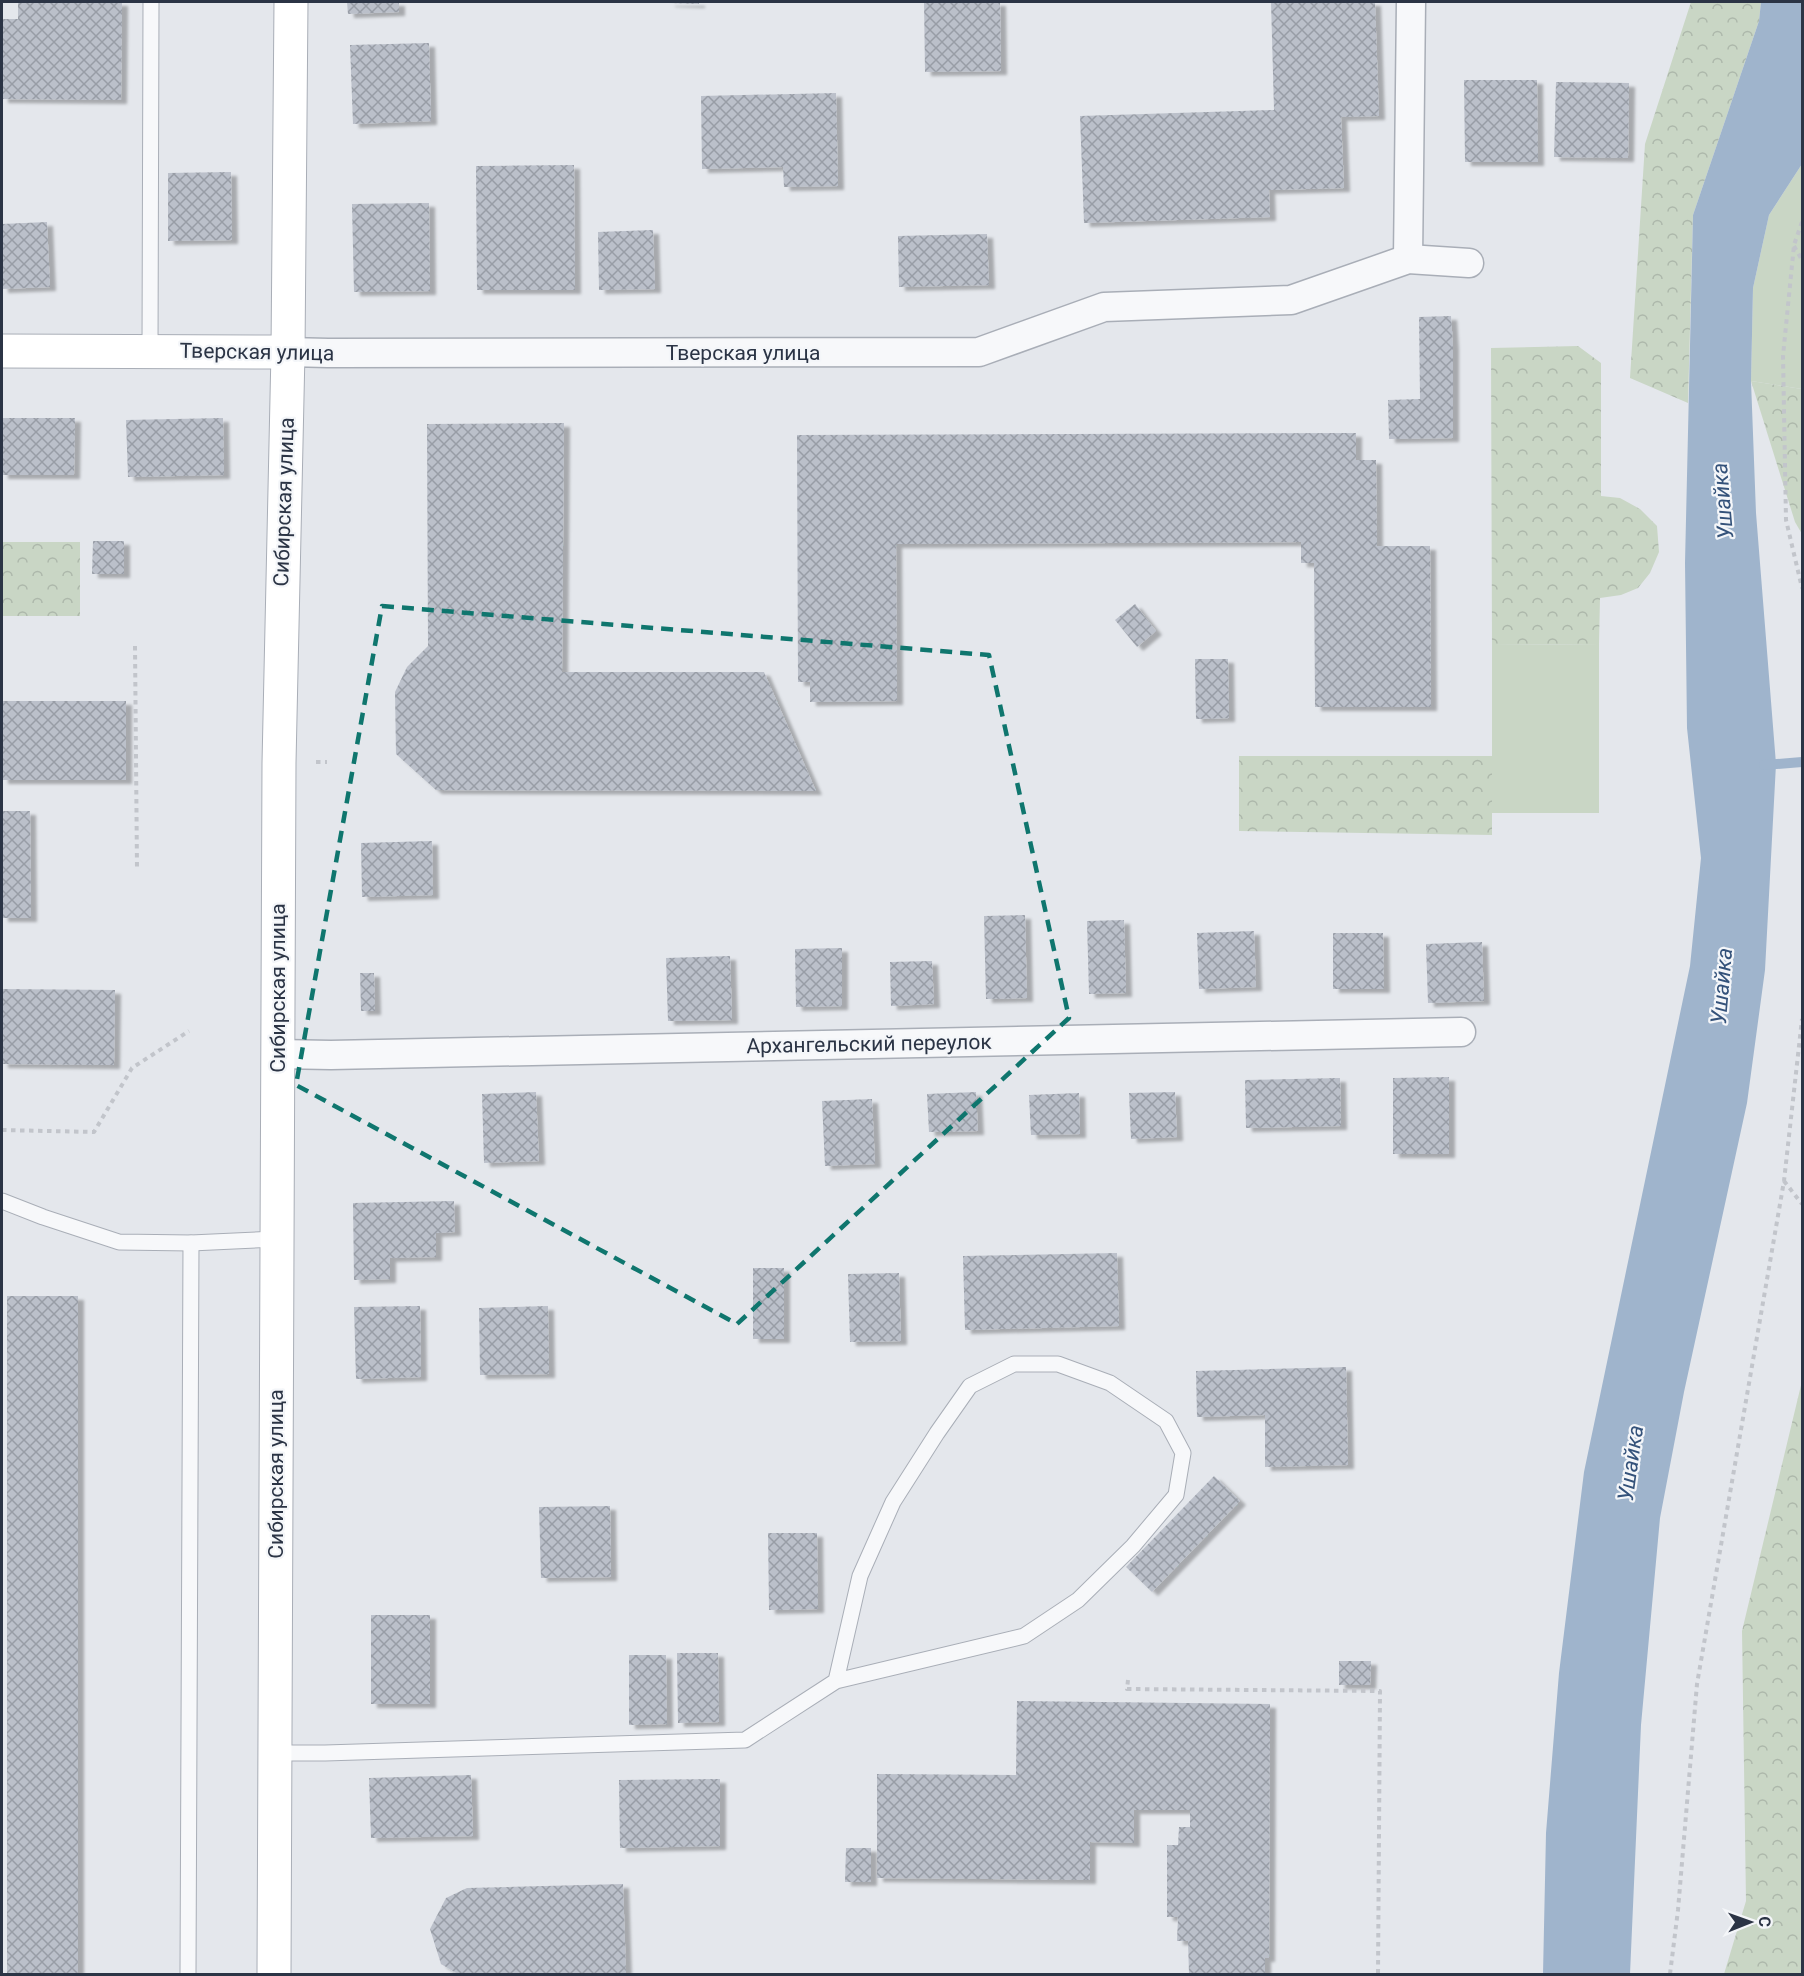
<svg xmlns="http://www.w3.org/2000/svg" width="1804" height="1976" viewBox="0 0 1804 1976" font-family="Roboto,sans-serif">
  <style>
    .grass { fill: #c9d6c5 }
    .forest { fill: url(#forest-crowns) }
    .water { fill: #9fb4cc }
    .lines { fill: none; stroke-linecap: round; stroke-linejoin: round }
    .stream { stroke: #9fb4cc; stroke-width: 10 }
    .building { fill: url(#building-cross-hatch); filter: url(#shadow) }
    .lane-casing { stroke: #a9aeb7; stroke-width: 17 }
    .street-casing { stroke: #a9aeb7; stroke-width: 31 }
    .secondary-casing { stroke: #a9aeb7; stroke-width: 35 }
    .path { stroke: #c2c5cb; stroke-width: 4; stroke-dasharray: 4.5 4.5; stroke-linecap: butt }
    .lane { stroke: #f7f8fa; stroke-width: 15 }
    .street { stroke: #f7f8fa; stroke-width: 28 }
    .secondary { stroke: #fff; stroke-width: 33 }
    .marked { fill: none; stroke: #0f766e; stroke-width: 4.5; stroke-dasharray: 12 8; stroke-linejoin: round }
    .labels { text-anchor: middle; stroke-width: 4.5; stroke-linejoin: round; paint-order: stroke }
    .street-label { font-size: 21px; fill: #2b3445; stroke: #f4f6f9 }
    .water-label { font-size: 22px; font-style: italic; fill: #34527a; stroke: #f4f6f9 }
  </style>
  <defs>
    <pattern id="forest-crowns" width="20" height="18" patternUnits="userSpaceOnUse" patternTransform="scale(1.5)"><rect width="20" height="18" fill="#c9d6c5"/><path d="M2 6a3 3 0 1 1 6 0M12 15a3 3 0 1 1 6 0" fill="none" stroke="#adb8ab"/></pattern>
    <pattern id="building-cross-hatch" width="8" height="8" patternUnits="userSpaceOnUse" patternTransform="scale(1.5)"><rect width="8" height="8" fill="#bbc0ca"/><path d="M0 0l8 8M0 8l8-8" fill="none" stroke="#989da6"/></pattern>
    <filter id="shadow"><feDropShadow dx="6" dy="4" stdDeviation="1.5" flood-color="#0004"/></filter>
  </defs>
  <rect width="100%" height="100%" fill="#e4e7ec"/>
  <g class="grass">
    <path d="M1802 164V389L1751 381 1753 288 1769 215Z"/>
    <path d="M1599 644V813H1492V645Z"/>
  </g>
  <g class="forest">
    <path d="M1691 2H1761L1759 21 1693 215 1688 403 1630 378 1645 144Z"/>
    <path d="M1578 346 1601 363V496L1620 498 1640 509 1657 526 1659 552 1650 573 1638 588 1621 595 1600 598 1599 644 1492 645 1491 348Z"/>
    <path d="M1751 381 1802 389V534L1795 522Z"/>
    <rect x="2" y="542" width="78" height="74"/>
    <path d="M1239 756H1492V835L1239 831Z"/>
    <path d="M1802 1381V1974H1724L1746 1901 1742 1631Z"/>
  </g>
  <path class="water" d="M1761 2H1802V164L1769 215 1753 288 1751 381 1756 513 1776 764 1765 970 1747 1103 1684 1392 1660 1518 1641 1725 1630 1974H1543L1546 1833 1559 1673 1584 1472 1690 966 1701 858 1687 728 1685 563 1693 215 1759 21Z"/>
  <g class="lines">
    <path class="stream" d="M1764 765 1802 762"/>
  </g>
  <g class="building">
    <path d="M18 2H122L121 100 2 99V19H18Z"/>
    <path d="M347 2H399V12L348 14Z"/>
    <path d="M669 2H699V4L669 3Z"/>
    <path d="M924 2H1000L1001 71 925 72Z"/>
    <path d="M1271 2H1375L1379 116 1341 117 1344 188 1269 190 1270 217 1084 223 1080 116 1274 110Z"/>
    <path d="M429 43 431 121 353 124 350 45Z"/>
    <path d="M1464 80H1537L1538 162H1465Z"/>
    <path d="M1556 82 1629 83 1628 158 1554 157Z"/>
    <path d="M836 93 838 186 784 187 783 167 702 169 701 96Z"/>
    <path d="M574 165 575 290H477L476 166Z"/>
    <path d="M231 172 232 240 168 241V173Z"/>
    <path d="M429 203 430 291 354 292 352 204Z"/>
    <path d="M47 222 50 287 2 289V224Z"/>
    <path d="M653 230 655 289 599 290 598 232Z"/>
    <path d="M987 234 989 285 899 287 898 236Z"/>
    <path d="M1451 316 1453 346V438L1389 439 1388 400 1420 399 1419 317Z"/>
    <path d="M2 418H75L74 475H2Z"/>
    <path d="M223 418 224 475 128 477 126 420Z"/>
    <path d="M564 423 562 672H764L816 791 436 790 396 754 395 692 407 667 428 646 427 424Z"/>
    <path d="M1356 433V460H1376L1377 546H1430L1431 707H1315L1314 563H1301V542L896 544 897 701 810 702V682H798L797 435Z"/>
    <path d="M93 541H124V574H92Z"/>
    <path d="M1135 604 1156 631 1137 647 1115 620Z"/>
    <path d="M1195 659H1228L1229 718 1196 719Z"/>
    <rect x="2" y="701" width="124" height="79"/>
    <path d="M2 811H30L31 918H2Z"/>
    <path d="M432 841 433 895 362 897 361 843Z"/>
    <path d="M1025 915 1027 998 986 999 984 916Z"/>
    <path d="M1124 920 1126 993 1089 994 1087 921Z"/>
    <path d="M1254 931 1256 987 1199 989 1197 933Z"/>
    <path d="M1333 933H1383L1384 989H1333Z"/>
    <path d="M1482 942 1484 1001 1428 1003 1426 944Z"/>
    <path d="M842 948V1006L796 1007 795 949Z"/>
    <path d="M730 956 732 1020 668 1021 666 958Z"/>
    <path d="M932 961 934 1004 891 1006 890 962Z"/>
    <path d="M360 973H374L375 1011H361Z"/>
    <path d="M2 989 115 990 114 1065 2 1064Z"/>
    <path d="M1449 1077V1154H1393V1078Z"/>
    <path d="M1340 1078 1341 1126 1246 1128 1245 1080Z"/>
    <path d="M536 1092 539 1161 484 1163 482 1094Z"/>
    <path d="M976 1092 978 1131 929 1132 927 1094Z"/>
    <path d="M1175 1092 1177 1137 1131 1139 1129 1093Z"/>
    <path d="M1079 1093 1080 1134 1031 1135 1029 1095Z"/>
    <path d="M872 1099 875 1164 825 1166 822 1101Z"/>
    <path d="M454 1201 455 1232 436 1233V1257L390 1258V1279L354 1280 353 1203Z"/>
    <path d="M1117 1253 1119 1326 965 1330 963 1256Z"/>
    <rect x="753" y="1268" width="31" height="71"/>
    <path d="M899 1273 901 1341 850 1342 848 1274Z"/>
    <rect x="7" y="1296" width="71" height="678"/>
    <path d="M420 1306 421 1377 356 1379 354 1307Z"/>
    <path d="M548 1306 549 1374 480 1375 479 1308Z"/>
    <path d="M1346 1367 1348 1465 1265 1467V1415L1197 1417 1196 1371Z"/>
    <path d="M1214 1476 1240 1501 1152 1592 1126 1567Z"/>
    <path d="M610 1506 611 1577 541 1578 539 1507Z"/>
    <path d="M768 1533H817L818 1609 769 1610Z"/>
    <rect x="371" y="1615" width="59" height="89"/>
    <path d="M677 1653H718L719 1722 678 1723Z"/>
    <path d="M629 1655H666L667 1724 629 1725Z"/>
    <path d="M1339 1661H1371L1370 1685H1339Z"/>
    <path d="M1017 1701 1270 1704 1269 1958H1265V1974H1189L1188 1941H1177L1178 1917H1167V1845H1178L1179 1827H1190V1810H1134V1843L1090 1842V1880L877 1878V1774L1016 1775Z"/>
    <path d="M471 1775 473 1836 371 1838 369 1778Z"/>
    <path d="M720 1779V1846L620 1848 619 1780Z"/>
    <path d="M846 1848H871V1882H845Z"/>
    <path d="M623 1884 626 1974H458L441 1964 430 1929 446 1898 467 1888Z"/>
  </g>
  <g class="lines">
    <g class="lane-casing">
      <g id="lane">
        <path d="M150 351 151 2"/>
        <path d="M2 1201 43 1217 119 1242 191 1243 276 1239"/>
        <path d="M275 1753H325L745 1740 836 1681 860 1576 893 1502 937 1433 970 1386 1014 1364H1058L1110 1383 1166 1421 1183 1453 1176 1495 1133 1546 1078 1600 1024 1636 836 1681"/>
        <path d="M188 1974 191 1243"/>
      </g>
    </g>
    <g class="street-casing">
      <g id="street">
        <path d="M1408 259 1411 2"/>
        <path d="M288 352 328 353 979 352 1104 307 1291 300 1408 259 1469 263"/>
        <path d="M278 1054 331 1055 1461 1032"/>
      </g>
    </g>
    <g class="secondary-casing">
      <g id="secondary">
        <path d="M2 351 288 352"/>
        <path d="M274 1974 279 763 288 352 291 2"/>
      </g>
    </g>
    <g class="path">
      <path d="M1802 222 1794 245 1783 356 1786 520 1802 588"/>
      <path d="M1794 246 1802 260"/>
      <path d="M135 646 137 868"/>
      <path d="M316 762H327"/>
      <path d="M2 1130 94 1132 132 1068 189 1031"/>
      <path d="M1784 1181 1802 1204"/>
      <path d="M1128 1680 1127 1689 1380 1691 1378 1974"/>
      <path d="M1670 1974 1678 1910 1697 1684 1784 1181 1802 1019"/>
    </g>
    <use href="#lane" class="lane"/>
    <use href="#street" class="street"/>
    <use href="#secondary" class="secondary"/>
  </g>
  <path class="marked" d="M382 606 989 655 1069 1018 737 1324 296 1085Z"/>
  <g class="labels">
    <g class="street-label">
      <text transform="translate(257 352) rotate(1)" y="7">Тверская улица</text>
      <text x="743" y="360">Тверская улица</text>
      <text transform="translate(284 502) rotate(-88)" y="7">Сибирская улица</text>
      <text transform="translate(278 988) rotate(-90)" y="7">Сибирская улица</text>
      <text transform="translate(869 1044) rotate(-1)" y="7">Архангельский переулок</text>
      <text transform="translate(276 1474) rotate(-90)" y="7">Сибирская улица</text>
    </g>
    <g class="water-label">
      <text transform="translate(1722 501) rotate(-95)" y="8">Ушайка</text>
      <text transform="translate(1721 986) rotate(-85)" y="8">Ушайка</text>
      <text transform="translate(1630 1463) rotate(-82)" y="8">Ушайка</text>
    </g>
  </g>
  <rect width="1804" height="1976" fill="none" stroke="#2b3445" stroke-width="6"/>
  <g transform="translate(1750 1922) rotate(89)" stroke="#f4f6f9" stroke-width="4.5" paint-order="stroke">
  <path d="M0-4.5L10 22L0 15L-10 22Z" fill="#2b3445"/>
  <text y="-9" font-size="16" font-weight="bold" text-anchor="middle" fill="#2b3445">С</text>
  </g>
</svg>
